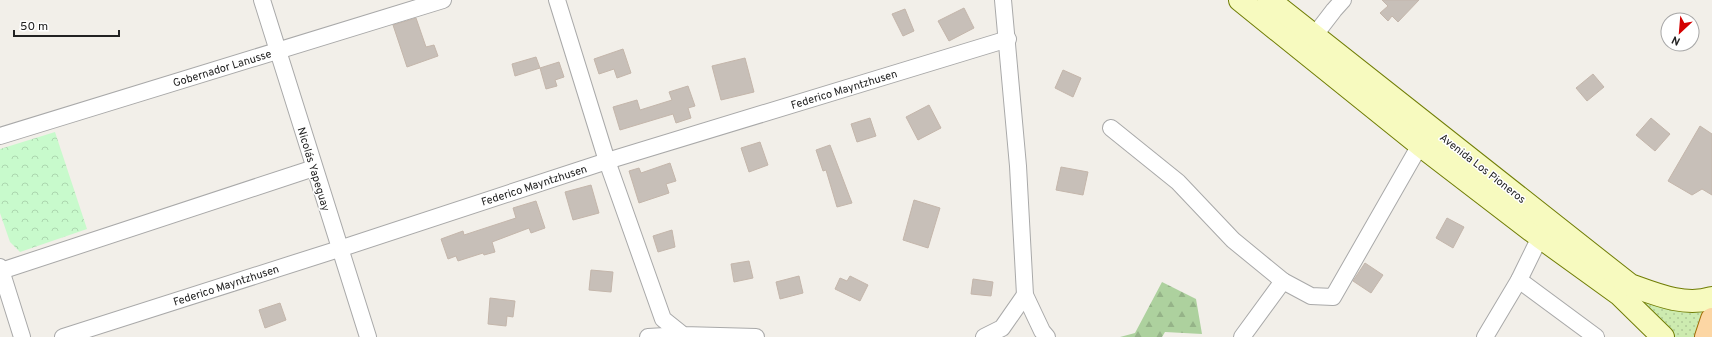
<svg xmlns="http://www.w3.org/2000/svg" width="1712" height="337" viewBox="0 0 1712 337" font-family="Overpass,sans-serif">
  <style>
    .grass { fill: url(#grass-dots) }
    .forest { fill: url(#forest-firs) }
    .park { fill: url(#park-crowns) }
    .building { fill: #c7bfb8; stroke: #c4b6ab }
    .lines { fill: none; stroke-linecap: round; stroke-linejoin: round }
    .street-casing { stroke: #a9a9a9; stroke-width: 18 }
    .secondary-casing { stroke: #707d05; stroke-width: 24 }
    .primary-casing { stroke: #a06b00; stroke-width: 24 }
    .street { stroke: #fff; stroke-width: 16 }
    .secondary { stroke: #f7fabf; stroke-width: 22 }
    .primary { stroke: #fcd6a4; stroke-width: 22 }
    .labels { text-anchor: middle; stroke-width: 3; stroke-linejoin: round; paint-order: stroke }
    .street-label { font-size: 11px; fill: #222; stroke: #fff }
  </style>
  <defs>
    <pattern id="grass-dots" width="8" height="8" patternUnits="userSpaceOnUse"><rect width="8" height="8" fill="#cdebb0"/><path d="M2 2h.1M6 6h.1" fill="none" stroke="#b0c997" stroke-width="1.8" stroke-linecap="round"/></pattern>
    <pattern id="forest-firs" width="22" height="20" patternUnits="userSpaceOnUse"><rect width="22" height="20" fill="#add19e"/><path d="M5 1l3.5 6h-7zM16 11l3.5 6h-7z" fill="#95b388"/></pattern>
    <pattern id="park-crowns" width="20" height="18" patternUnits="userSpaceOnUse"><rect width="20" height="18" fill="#c8facc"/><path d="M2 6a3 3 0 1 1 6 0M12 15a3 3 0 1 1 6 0" fill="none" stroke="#acd6af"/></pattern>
  </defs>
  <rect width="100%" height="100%" fill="#f2efe9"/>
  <path class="grass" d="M1625 290C1647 300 1668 314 1694 311 1700 310 1706 306 1712 304L1696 337H1674Z"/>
  <path class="forest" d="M1162 282 1196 299 1202 334 1165 332 1162 337H1120L1135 333Z"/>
  <path class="park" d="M55 132 87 229 20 252 10 242 0 213V149Z"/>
  <g class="building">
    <path d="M1382 0H1419L1398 22 1392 16 1388 21 1380 13 1388 6Z"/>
    <path d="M964 8 974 28 949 41 938 21Z"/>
    <path d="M905 9 914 31 903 36 892 14Z"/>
    <path d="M416 18 426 47 434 45 438 56 407 67 393 25Z"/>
    <path d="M623 49 631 73 617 78 614 69 599 74 594 59Z"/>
    <path d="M536 57 540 68 515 76 512 64Z"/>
    <path d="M745 58 754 92 721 100 712 66Z"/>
    <path d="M559 62 564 77 555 80 557 86 546 89 540 68Z"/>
    <path d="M1063 70 1081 78 1073 97 1055 88Z"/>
    <path d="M1593 74 1604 87 1587 101 1576 88Z"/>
    <path d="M688 86 695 106 688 108 691 118 676 123 673 114 620 130 613 107 637 100 640 110 672 100 669 92Z"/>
    <path d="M929 105 941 128 918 140 906 117Z"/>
    <path d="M870 118 876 136 857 142 851 124Z"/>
    <path d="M1651 118 1670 134 1655 151 1636 135Z"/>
    <path d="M1700 126 1712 134V195L1702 189 1692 195 1668 181Z"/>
    <path d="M760 142 768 165 749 172 741 148Z"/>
    <path d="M830 145 852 203 837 207 826 170 823 171 816 150Z"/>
    <path d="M670 163 676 181 666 184 669 193 639 203 629 171 639 168 641 173Z"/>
    <path d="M1061 167 1088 172 1083 195 1056 190Z"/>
    <path d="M591 185 599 213 573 220 565 192Z"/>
    <path d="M914 200 940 208 928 248 903 240Z"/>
    <path d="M536 201 545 228 531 233 529 228 492 242 495 252 484 255 483 253 458 261 456 256 448 259 441 239 463 231 464 235 516 218 513 208Z"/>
    <path d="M1447 218 1464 227 1453 248 1436 238Z"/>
    <path d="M672 230 675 247 658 252 653 236Z"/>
    <path d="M749 261 753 278 734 282 731 264Z"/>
    <path d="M1365 263 1383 275 1371 293 1353 281Z"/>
    <path d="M591 270 613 272 611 292 589 290Z"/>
    <path d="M799 276 803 293 780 299 776 282Z"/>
    <path d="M850 276 868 285 860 301 835 289 840 278 847 281Z"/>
    <path d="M973 279 993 282 991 296 971 294Z"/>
    <path d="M490 298 515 301 513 317 507 316 506 326 488 324Z"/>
    <path d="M280 303 286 320 265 328 259 310Z"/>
  </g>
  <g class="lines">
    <g class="street-casing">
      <g id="street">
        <path d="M262 0 368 337"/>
        <path d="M557 0 607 161 663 319 683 335 756 337"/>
        <path d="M1003 0 1018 166 1025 295 1042 331 1047 337"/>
        <path d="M1314 36 1334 10 1343 0"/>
        <path d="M1111 128 1178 182 1233 240 1283 281 1311 296 1333 297 1420 145"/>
        <path d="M0 136 443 0"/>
        <path d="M0 267 22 337"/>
        <path d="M1 271 314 168"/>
        <path d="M1519 280 1596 337"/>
        <path d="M63 337 339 249 607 161 1008 39"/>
        <path d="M648 337 683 335"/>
        <path d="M984 337 1002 328 1025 295"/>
        <path d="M1242 337 1283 281"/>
        <path d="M1485 337 1519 280 1540 237 1545 229"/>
      </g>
    </g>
    <g class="secondary-casing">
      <g id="secondary">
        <path d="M1240 0 1420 145 1540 237 1619 294 1663 337"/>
        <path d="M1269 0 1630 285C1655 294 1685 307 1712 298"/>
      </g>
    </g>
    <g class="primary-casing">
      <path id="primary" d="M1706 337 1712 319"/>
    </g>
    <use href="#street" class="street"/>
    <use href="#secondary" class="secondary"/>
    <use href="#primary" class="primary"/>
  </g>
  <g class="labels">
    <g class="street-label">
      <text transform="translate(222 68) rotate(-17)" y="4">Gobernador Lanusse</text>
      <text transform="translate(844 89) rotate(-17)" y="4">Federico Mayntzhusen</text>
      <text transform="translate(1483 168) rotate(38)" y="4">Avenida Los Pioneros</text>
      <text transform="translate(314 169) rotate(73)" y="4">Nicolás Yapeguay</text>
      <text transform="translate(534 185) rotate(-18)" y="4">Federico Mayntzhusen</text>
      <text transform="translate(226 285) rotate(-18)" y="4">Federico Mayntzhusen</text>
    </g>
  </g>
  <g transform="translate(1680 32) rotate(206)"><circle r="19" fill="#ffffff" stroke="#a7a7a7"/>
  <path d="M0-3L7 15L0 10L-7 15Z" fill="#d40000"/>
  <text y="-6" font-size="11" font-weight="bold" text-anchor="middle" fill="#222222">N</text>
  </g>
  <path d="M14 30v6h105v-6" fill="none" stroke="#222222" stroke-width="2"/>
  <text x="20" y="30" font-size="12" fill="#222222" stroke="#ffffff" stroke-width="3" paint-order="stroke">50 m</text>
</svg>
